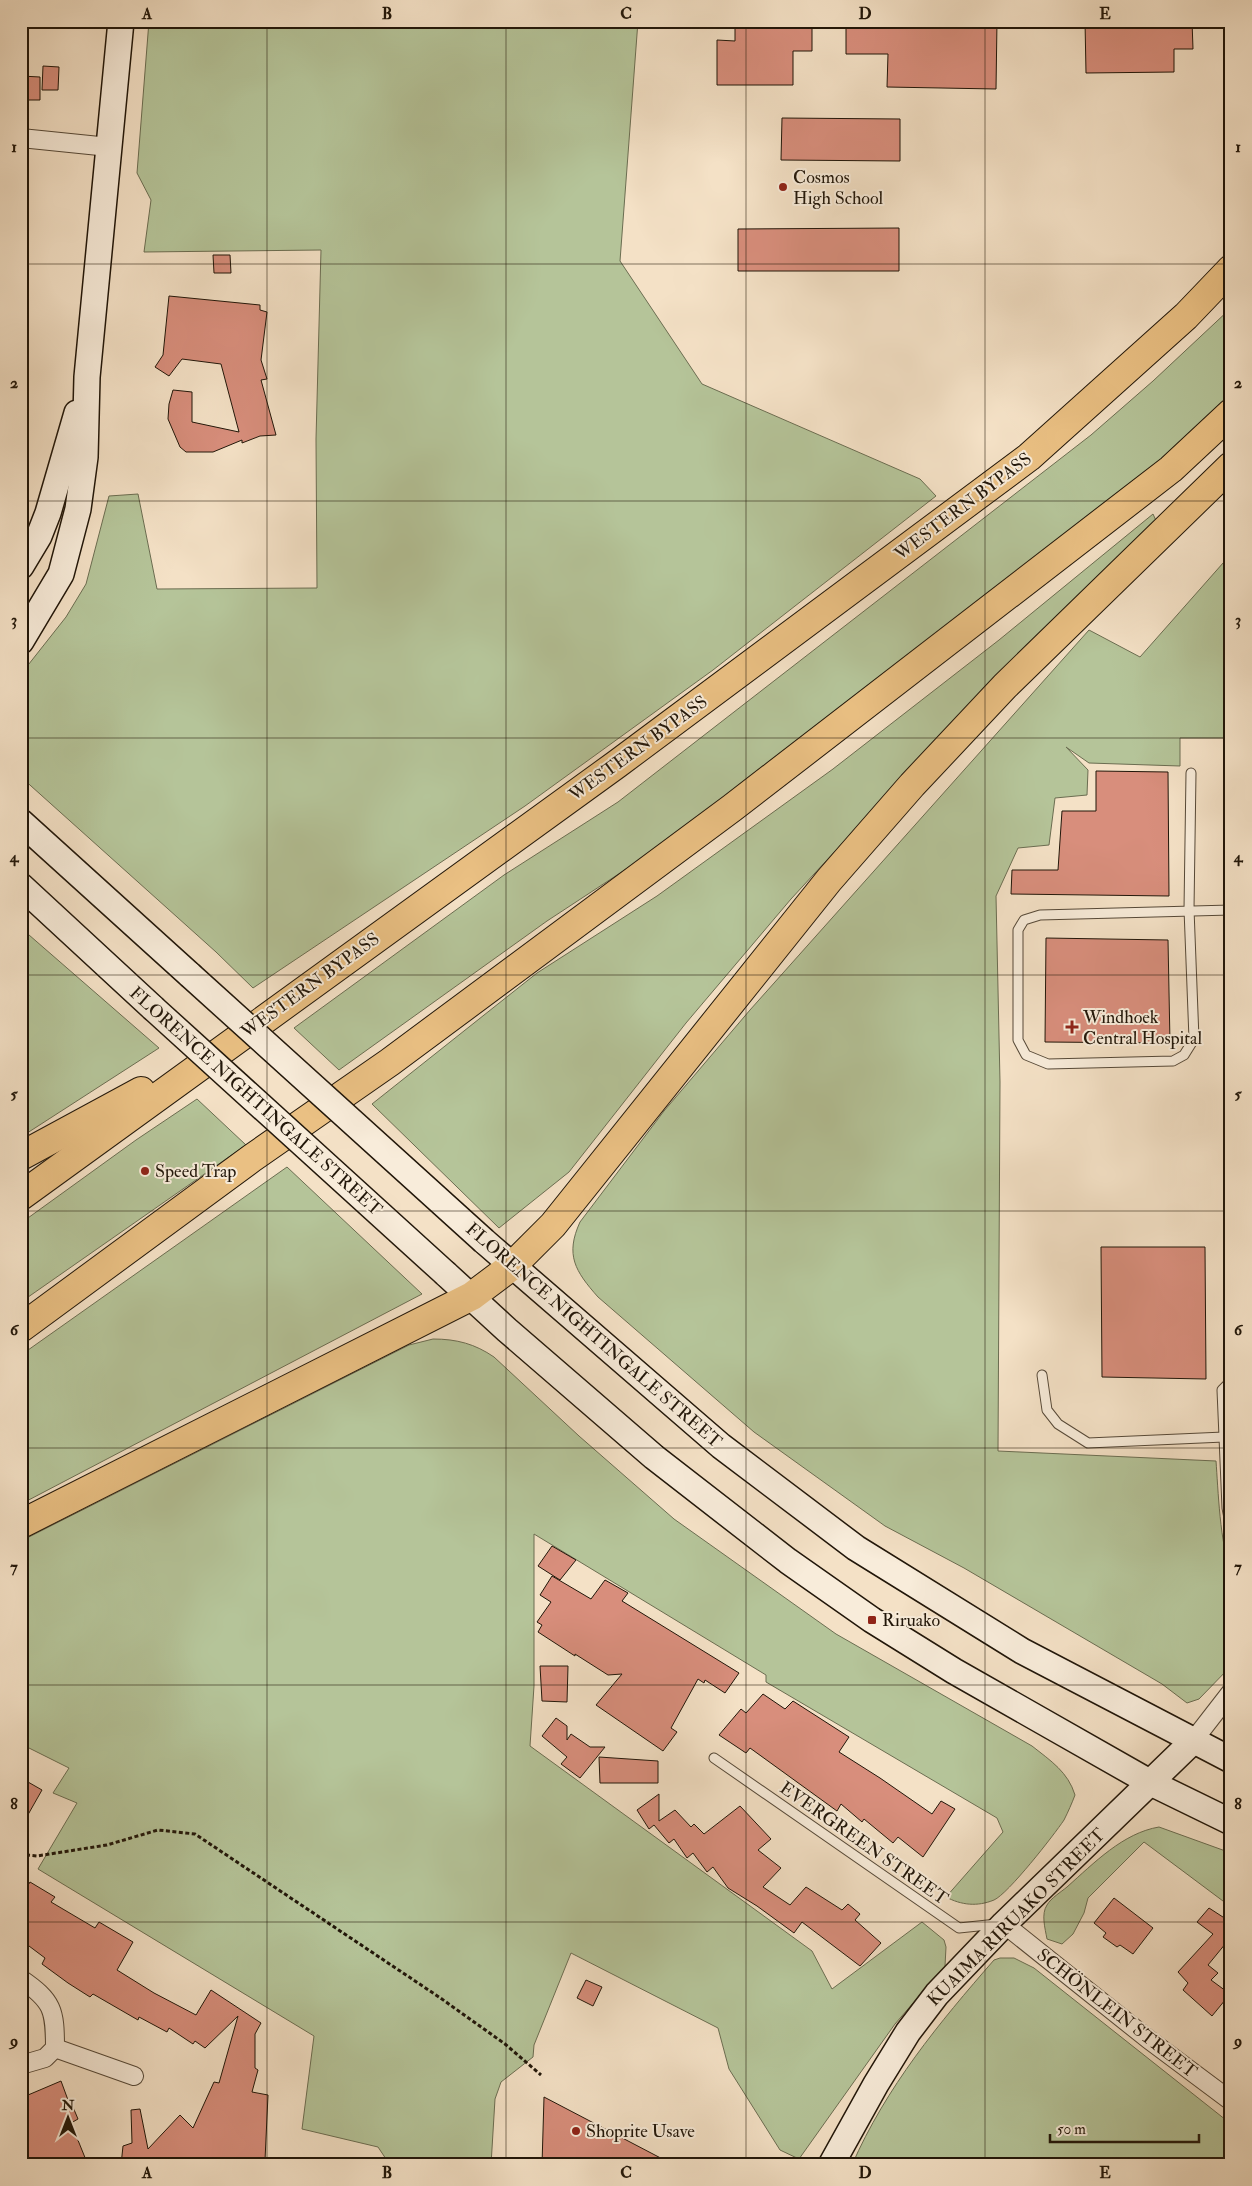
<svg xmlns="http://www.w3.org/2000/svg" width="1252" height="2186" viewBox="0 0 1252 2186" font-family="'IM FELL Double Pica',serif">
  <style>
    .green { fill: #b5c499; stroke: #6b6d51 }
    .building { fill: #d88e7c; stroke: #211609 }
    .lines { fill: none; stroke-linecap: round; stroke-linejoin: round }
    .lane-casing { stroke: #564938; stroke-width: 11 }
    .street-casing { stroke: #564938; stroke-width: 20 }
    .secondary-casing { stroke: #211609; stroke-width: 28 }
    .highway-casing { stroke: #211609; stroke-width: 30 }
    .path { stroke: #211609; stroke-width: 3; stroke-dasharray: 4 2.5; stroke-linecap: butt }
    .lane { stroke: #f8ecda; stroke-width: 9 }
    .street { stroke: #f8ecda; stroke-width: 18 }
    .secondary { stroke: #f8ecda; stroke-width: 25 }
    .highway { stroke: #eac083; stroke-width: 28 }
    .secondary-bridge-casing { stroke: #211609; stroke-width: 28; stroke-linecap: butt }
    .secondary-bridge { stroke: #f8ecda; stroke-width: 25 }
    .grid { fill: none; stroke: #211609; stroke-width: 1; stroke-opacity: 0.55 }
    .poi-dot { fill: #8f2418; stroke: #f8ecda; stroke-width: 2 }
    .labels { text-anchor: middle; stroke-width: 4; stroke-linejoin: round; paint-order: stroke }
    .poi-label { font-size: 18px; fill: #211609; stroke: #f8ecda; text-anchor: start }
    .street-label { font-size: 18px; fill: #211609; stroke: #f8ecda }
    .neatline { fill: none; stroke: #211609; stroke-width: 2 }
    .grid-label { font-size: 16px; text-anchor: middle; font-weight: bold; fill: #211609 }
  </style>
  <rect width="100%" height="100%" fill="#f4e1c6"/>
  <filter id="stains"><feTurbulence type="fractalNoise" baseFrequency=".004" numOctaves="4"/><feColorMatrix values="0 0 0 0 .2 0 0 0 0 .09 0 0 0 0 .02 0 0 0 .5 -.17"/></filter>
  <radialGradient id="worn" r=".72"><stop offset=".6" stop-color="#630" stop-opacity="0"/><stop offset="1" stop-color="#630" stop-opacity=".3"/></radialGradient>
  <g class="green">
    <path d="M149 21H638L620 261 702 384 920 479 936 496 713 670 525 806 253 988 216 952 21 777V674L66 617 86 584 109 496 138 494 157 589 317 588 316 439 321 250 144 252 151 200 137 173Z"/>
    <path d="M1231 308V398L1117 499 678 835 547 921 339 1070 294 1028 504 875 618 802 1091 435 1153 381Z"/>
    <path d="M1153 514 1158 525 907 773 791 899 686 1023 569 1172 499 1228 372 1104 537 973 657 896 833 769 999 640Z"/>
    <path d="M1231 554V738H1180V766L1089 763 1066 747 1088 770 1087 795 1055 798 1049 845 1018 848 996 896 1000 1082 998 1451 1216 1461C1218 1487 1220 1548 1231 1568V1666L1199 1699 1187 1703 1162 1684 964 1568 885 1526 754 1432 598 1297C575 1271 565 1255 580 1222L664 1111 750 1010 1089 630 1140 657Z"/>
    <path d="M21 928 159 1048 21 1137Z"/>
    <path d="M197 1099 246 1145 21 1302V1223L136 1140Z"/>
    <path d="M287 1167 422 1294 21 1504V1355Z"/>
    <path d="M433 1339C457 1339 475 1344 494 1357L579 1436 674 1519 836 1634 1032 1746C1051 1761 1068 1772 1075 1795 1072 1803 1068 1812 1064 1820 1054 1835 1008 1894 994 1900 977 1907 961 1905 946 1897L1003 1832 997 1818 766 1682V1675L534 1534V1686L530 1746 812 1951 832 1989 922 1922 944 1940 946 1947 945 1966 895 2024 799 2159 780 2150 729 2069 718 2028 571 1953 534 2045 533 2057 501 2082 495 2099 491 2165H390L378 2147 302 2129 314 2036 38 1869 77 1803 53 1793 69 1768 21 1744V1541L409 1345Z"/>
    <path d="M1159 1827 1231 1853V1907L1144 1842 1088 1898 1084 1913 1073 1934 1062 1944 1047 1939C1045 1928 1041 1914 1047 1905 1051 1898 1061 1892 1067 1887 1094 1863 1123 1833 1159 1827Z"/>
    <path d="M1000 1958H1014L1034 1968 1231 2124V2165H852C886 2087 939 2023 994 1960Z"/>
  </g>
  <g class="building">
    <path d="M735 21H812V51H793V85H717V40L735 41Z"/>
    <path d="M846 21H997L996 89 887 87 888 54H846Z"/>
    <path d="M1085 21H1192L1193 49H1174V72L1086 73Z"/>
    <path d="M43 66 59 67 58 90H42Z"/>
    <path d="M21 76 40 77V100H21Z"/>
    <path d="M782 118 900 119V161L781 160Z"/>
    <path d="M899 228V271H738V229Z"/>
    <path d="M213 255H230L231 273H214Z"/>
    <path d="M169 296 260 305V310L267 312 261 360 267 379 261 380 276 435 260 436 242 443V440L213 452H186L180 447 168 419 169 404 173 390 192 392V422L239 432 221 364 182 359 169 376 155 367 163 355Z"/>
    <path d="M1096 771 1168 772 1169 896 1011 894 1012 870H1058L1062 811H1096Z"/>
    <path d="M1046 938 1168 940 1170 1043 1045 1042Z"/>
    <path d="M1101 1247H1205L1206 1379 1102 1377Z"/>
    <path d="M552 1546 576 1560 560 1580 538 1566Z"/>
    <path d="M552 1576 591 1599 605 1580 628 1593 622 1601 739 1673 725 1693 705 1680 704 1683 698 1679 671 1728 677 1732 663 1751 596 1705 622 1674 608 1675 575 1654V1656L538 1632 542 1625 537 1622 551 1602 540 1595Z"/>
    <path d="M540 1666H568L567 1702 542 1701Z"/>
    <path d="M763 1694 785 1709 793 1701 849 1737 839 1752 880 1778 932 1814 941 1801 955 1809 923 1857 898 1837 893 1843 864 1819 862 1822 841 1804 837 1811 750 1748 746 1753 719 1735 741 1709 746 1713Z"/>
    <path d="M556 1718 567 1726V1740L571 1734 590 1747H605L580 1778 561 1764 567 1757 542 1736Z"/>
    <path d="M599 1757 658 1761V1783H600Z"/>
    <path d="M21 1778 42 1790 21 1827Z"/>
    <path d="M659 1794V1821L675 1810 691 1827 694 1824 704 1834 740 1806 771 1839 758 1850 781 1868 763 1887 790 1905 806 1887 842 1910 848 1904 860 1914 855 1920 881 1943 860 1966 802 1922 794 1933 757 1906 728 1888 713 1867 707 1872 693 1853 687 1858 674 1839 669 1843 654 1825 649 1829 637 1810Z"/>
    <path d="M30 1882 55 1897 51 1902 95 1928 99 1922 133 1942 117 1970 154 1993 196 2015 211 1990 261 2023 255 2034V2068L258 2070 252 2092 268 2095 265 2160 214 2158 190 2165H121L123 2146 132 2143 131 2110 140 2109 148 2149 180 2115 193 2128 214 2082 219 2083 238 2016 205 2048 195 2041 193 2044 169 2028 167 2032 139 2017 138 2020 93 1994 90 1997 68 1983 42 1964 45 1958 21 1940V1897Z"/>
    <path d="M1114 1898 1153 1928 1133 1954 1120 1945 1117 1947 1103 1937 1106 1933 1094 1923Z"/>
    <path d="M1209 1908 1226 1919 1231 1913V1947L1226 1943 1208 1965 1218 1973 1211 1980 1230 1994 1212 2016 1183 1990 1188 1983 1178 1972 1213 1934 1197 1922Z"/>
    <path d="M586 1980 602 1987 593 2006 577 1998Z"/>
    <path d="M61 2081 68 2100H70L78 2119 71 2123 88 2165H21V2098Z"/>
    <path d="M544 2097 674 2165H542Z"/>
  </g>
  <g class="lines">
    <g class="lane-casing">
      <g id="lane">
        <path d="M1191 773 1189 909 1194 1039 1184 1055 1173 1061 1048 1064 1026 1055 1018 1040V930L1024 920 1040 915 1231 910"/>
        <path d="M1042 1375 1047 1410 1058 1424 1088 1443 1224 1437"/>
        <path d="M1231 1381 1222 1390 1227 1508 1231 1528"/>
        <path d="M714 1758 959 1928 997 1924"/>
      </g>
    </g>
    <g class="street-casing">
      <g id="street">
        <path d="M21 138 109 147"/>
        <path d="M1193 1741 1231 1692"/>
        <path d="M1004 1924 1148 2039 1231 2101"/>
        <path d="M21 1979C53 2001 55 2010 55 2048L45 2058 21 2065"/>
        <path d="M55 2048 134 2076"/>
      </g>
    </g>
    <g class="secondary-casing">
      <g id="secondary">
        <path d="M21 566 39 536 48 513 77 413"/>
        <path d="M21 641 61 574 78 509 85 457 87 377 121 21"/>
        <path d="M21 822 190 975"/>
        <path d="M21 886 153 1008"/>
        <path d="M484 1241 721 1446 856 1548 1022 1651 1231 1760"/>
        <path d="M446 1274 507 1330 654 1457 788 1561 872 1620 954 1671 1151 1783 1231 1822"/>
        <path d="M831 2165 876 2084 908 2032 937 1994 1004 1924 1193 1741"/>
      </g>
    </g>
    <g class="highway-casing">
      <g id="highway">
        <path d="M21 1156 141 1091"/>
        <path d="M21 1196 617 764 1029 457 1186 316 1231 269"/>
        <path d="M21 1328 252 1158 390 1062 732 808 1171 469 1231 413"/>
        <path d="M21 1524 472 1296 512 1266 553 1225 829 880 912 785 1005 686 1231 466"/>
      </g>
    </g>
    <path class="path" d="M26 1855 37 1856 107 1845 158 1830 195 1834 439 1997 505 2044 541 2075"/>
    <use href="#lane" class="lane"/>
    <use href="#street" class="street"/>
    <use href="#secondary" class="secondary"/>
    <use href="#highway" class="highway"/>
    <g class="secondary-bridge-casing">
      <g id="secondary-bridge">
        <path d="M190 975 484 1241"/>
        <path d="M153 1008 446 1274"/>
      </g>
    </g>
    <use href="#secondary-bridge" class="secondary-bridge"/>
  </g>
  <path class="grid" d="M267 21V2165M506 21V2165M746 21V2165M985 21V2165M21 264H1231M21 501H1231M21 738H1231M21 975H1231M21 1211H1231M21 1448H1231M21 1685H1231M21 1922H1231"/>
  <g class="poi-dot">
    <circle cx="783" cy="187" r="5"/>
    <path d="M1069.5 1019.5h5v5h5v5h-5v5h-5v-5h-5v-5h5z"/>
    <circle cx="145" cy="1171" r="5"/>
    <rect x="867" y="1615" width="10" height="10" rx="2.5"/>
    <circle cx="576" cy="2131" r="5"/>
  </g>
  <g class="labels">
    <g class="poi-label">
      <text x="793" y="183">Cosmos<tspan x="793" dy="21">High School</tspan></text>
      <text x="1083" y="1023">Windhoek<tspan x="1083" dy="21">Central Hospital</tspan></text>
      <text x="155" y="1177">Speed Trap</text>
      <text x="882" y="1626">Riruako</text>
      <text x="586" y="2137">Shoprite Usave</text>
    </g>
    <g class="street-label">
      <text transform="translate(963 506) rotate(-37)" y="6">WESTERN BYPASS</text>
      <text transform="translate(638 748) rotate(-36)" y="6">WESTERN BYPASS</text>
      <text transform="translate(310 985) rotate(-36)" y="6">WESTERN BYPASS</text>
      <text transform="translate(256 1101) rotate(42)" y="6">FLORENCE NIGHTINGALE STREET</text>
      <text transform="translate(594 1335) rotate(41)" y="6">FLORENCE NIGHTINGALE STREET</text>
      <text transform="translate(864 1843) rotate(35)" y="6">EVERGREEN STREET</text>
      <text transform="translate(1016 1917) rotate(-45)" y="6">KUAIMA RIRUAKO STREET</text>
      <text transform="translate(1117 2013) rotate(38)" y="6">SCHÖNLEIN STREET</text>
    </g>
  </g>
  <rect width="1252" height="2186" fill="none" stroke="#f4e1c6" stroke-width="55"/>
  <g transform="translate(68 2118)" stroke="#f8ecda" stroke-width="4" paint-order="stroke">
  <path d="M0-4L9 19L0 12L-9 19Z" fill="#211609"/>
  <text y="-8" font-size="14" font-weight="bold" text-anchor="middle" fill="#211609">N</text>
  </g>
  <path d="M1050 2134v8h149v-8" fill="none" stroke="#211609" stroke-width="2.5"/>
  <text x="1057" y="2134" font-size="15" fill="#211609" stroke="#f8ecda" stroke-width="4" paint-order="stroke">50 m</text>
  <rect x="28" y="28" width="1196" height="2130" class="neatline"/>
  <g class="grid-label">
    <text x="147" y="19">A</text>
    <text x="387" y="19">B</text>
    <text x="626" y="19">C</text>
    <text x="865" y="19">D</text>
    <text x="1105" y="19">E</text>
    <text x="14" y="152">1</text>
    <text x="1238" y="152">1</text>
    <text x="14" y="388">2</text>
    <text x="1238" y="388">2</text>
    <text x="14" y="625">3</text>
    <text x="1238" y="625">3</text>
    <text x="14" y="862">4</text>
    <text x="1238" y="862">4</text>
    <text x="14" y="1099">5</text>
    <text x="1238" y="1099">5</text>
    <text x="14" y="1335">6</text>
    <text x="1238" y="1335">6</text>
    <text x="14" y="1572">7</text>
    <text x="1238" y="1572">7</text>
    <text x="14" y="1809">8</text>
    <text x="1238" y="1809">8</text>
    <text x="14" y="2046">9</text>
    <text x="1238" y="2046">9</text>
    <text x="147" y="2178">A</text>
    <text x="387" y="2178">B</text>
    <text x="626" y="2178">C</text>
    <text x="865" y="2178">D</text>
    <text x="1105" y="2178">E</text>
  </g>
  <rect width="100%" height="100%" filter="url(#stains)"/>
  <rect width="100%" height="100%" fill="url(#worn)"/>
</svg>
